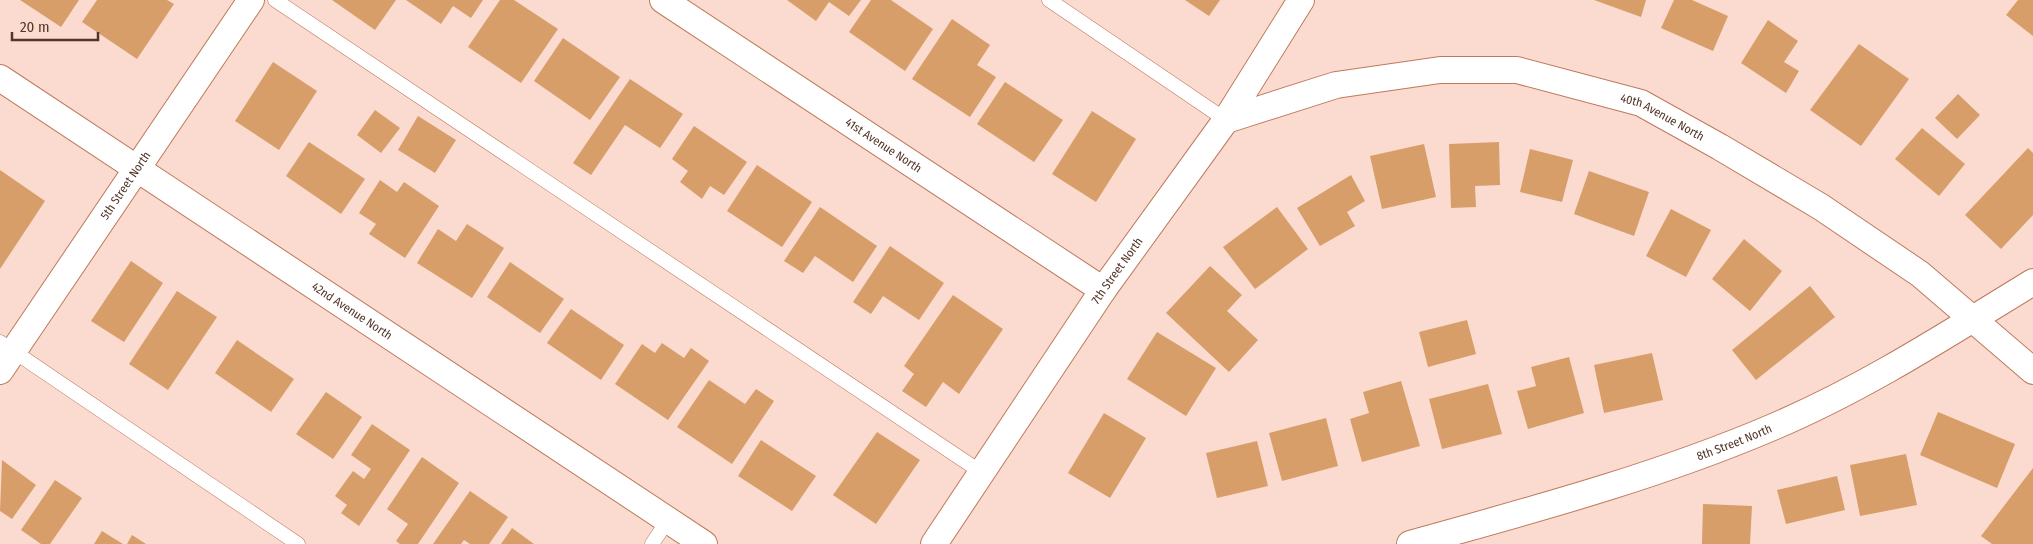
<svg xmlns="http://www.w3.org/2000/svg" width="2033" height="544" viewBox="0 0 2033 544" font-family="'Fira Sans Condensed',sans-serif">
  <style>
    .building { fill: #d79e69 }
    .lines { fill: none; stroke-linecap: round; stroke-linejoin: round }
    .lane-casing { stroke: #be795c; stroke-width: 15 }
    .street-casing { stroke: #be795c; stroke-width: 28 }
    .lane { stroke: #fff; stroke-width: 14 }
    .street { stroke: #fff; stroke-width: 26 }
    .labels { text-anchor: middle; stroke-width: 4.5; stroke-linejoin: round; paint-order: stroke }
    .street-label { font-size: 12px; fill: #523428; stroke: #fbdbcf }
  </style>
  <rect width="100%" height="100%" fill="#fbdbcf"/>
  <g class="building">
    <path d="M20 0H79L61 27Z"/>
    <path d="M97 0H167L174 4 137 59 82 22Z"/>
    <path d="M332 0H396L375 30Z"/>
    <path d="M406 0H483L471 18 453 6 441 24Z"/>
    <path d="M500 0H514L558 29 521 83 468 47Z"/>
    <path d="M787 0H861L849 16 829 2 816 21Z"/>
    <path d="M871 0H891L933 29 905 71 849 32Z"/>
    <path d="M1185 0H1220L1209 16Z"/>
    <path d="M1594 0H1646L1641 17Z"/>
    <path d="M1674 0H1692L1728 16 1713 51 1661 28Z"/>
    <path d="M2018 0H2033V36L2006 15Z"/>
    <path d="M952 19 990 45 977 65 996 77 970 117 912 79Z"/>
    <path d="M1768 20 1798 41 1784 62 1799 71 1786 93 1741 63Z"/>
    <path d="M563 38 620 77 590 120 534 81Z"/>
    <path d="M1859 44 1909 79 1861 146 1810 110Z"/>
    <path d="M273 62 317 91 279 150 235 121Z"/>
    <path d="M630 79 683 114 660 148 625 125 591 175 573 163Z"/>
    <path d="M1005 82 1063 120 1034 162 977 124Z"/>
    <path d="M1958 94 1980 115 1957 139 1935 118Z"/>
    <path d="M375 110 400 128 381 153 357 135Z"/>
    <path d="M1092 111 1136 139 1096 202 1052 174Z"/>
    <path d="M418 116 456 140 435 173 398 150Z"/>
    <path d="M694 126 747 162 724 195 710 186 702 199 680 182 688 171 672 159Z"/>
    <path d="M1922 128 1965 164 1939 196 1895 159Z"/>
    <path d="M309 142 365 179 341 214 286 176Z"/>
    <path d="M1499 142 1500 185 1475 186 1476 207 1451 208 1449 144Z"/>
    <path d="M1424 144 1436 197 1382 209 1370 156Z"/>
    <path d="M2028 148 2033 153V215L2001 249 1965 215Z"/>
    <path d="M1530 149 1573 160 1562 202 1520 192Z"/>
    <path d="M757 165 812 202 782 247 727 211Z"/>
    <path d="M0 170 45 201 0 269Z"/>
    <path d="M1589 171 1649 192 1634 236 1574 214Z"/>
    <path d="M1351 175 1365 201 1347 212 1355 226 1320 246 1297 208Z"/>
    <path d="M380 180 397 192 404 182 439 206 405 258 369 234 376 224 359 213Z"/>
    <path d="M820 207 877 246 853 282 815 256 803 273 784 261Z"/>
    <path d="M1277 207 1308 249 1255 289 1223 247Z"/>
    <path d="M1671 209 1711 230 1686 277 1646 256Z"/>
    <path d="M467 224 504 248 472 298 417 263 438 229 456 241Z"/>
    <path d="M1744 239 1782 271 1750 311 1712 279Z"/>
    <path d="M890 246 944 283 919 320 883 296 871 314 853 302Z"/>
    <path d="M131 261 163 283 124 342 91 321Z"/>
    <path d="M510 262 564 299 540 333 487 297Z"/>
    <path d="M1210 266 1242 295 1227 311 1258 340 1229 372 1166 313Z"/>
    <path d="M1810 286 1835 317 1756 380 1732 350Z"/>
    <path d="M177 291 217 317 168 390 129 364Z"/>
    <path d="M953 295 1003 329 959 394 943 382 926 407 902 391 914 374 904 366Z"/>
    <path d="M571 309 624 345 601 380 547 343Z"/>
    <path d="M1467 320 1476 354 1428 367 1419 332Z"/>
    <path d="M1157 332 1216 368 1186 416 1127 379Z"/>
    <path d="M237 340 294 379 271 412 215 373Z"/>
    <path d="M662 343 684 358 691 348 709 361 668 420 615 384 642 344 655 353Z"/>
    <path d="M1652 353 1663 400 1604 413 1594 365Z"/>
    <path d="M1569 357 1584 413 1528 429 1517 391 1536 386 1531 367Z"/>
    <path d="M709 380 745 404 756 389 774 401 732 464 677 427Z"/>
    <path d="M1401 381 1420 446 1362 462 1350 419 1369 413 1363 392Z"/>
    <path d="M1488 384 1502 434 1442 449 1429 399Z"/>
    <path d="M326 392 362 417 333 459 296 434Z"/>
    <path d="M1938 412 2015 444 1997 488 1920 455Z"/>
    <path d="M1104 413 1146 438 1110 498 1068 473Z"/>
    <path d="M1326 418 1338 466 1282 481 1269 433Z"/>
    <path d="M372 424 410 450 359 526 341 513 347 505 335 496 353 471 364 479 371 469 351 455Z"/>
    <path d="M877 432 920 460 876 524 833 495Z"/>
    <path d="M761 440 816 476 792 511 738 476Z"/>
    <path d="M1257 441 1268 486 1217 498 1206 453Z"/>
    <path d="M1906 454 1917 505 1860 516 1850 465Z"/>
    <path d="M422 457 459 483 418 544H400L396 541 408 524 387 509Z"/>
    <path d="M2 460 36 485 12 519 0 511Z"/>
    <path d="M2033 468V544H1992L1981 536Z"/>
    <path d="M1837 476 1845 510 1786 524 1777 490Z"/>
    <path d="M55 480 82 498 50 544H41L21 530Z"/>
    <path d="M470 491 508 517 489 544H470L464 540 461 544H433Z"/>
    <path d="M1703 504 1752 506 1750 544H1702Z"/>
    <path d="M512 528 534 544H501Z"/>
    <path d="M102 531 123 544H94Z"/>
    <path d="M132 535 146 544H127Z"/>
  </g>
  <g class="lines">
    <g class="lane-casing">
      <g id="lane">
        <path d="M275 0 981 472"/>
        <path d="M1049 0 1226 120"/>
        <path d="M0 342 298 544"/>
        <path d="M652 544 668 520"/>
      </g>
    </g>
    <g class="street-casing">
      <g id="street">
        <path id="s1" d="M663 0 1103 290"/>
        <path id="s2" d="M0 78 704 544"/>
        <path id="s3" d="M1226 120 1336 85 1440 70H1517L1641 103 1720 147 1821 207 1920 274 2033 371"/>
        <path id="s4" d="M0 371 251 0"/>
        <path id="s5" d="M934 544 1103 290 1226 120 1301 0"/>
        <path id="s6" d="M1410 544C1532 510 1656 477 1773 427 1865 388 1948 334 2033 282"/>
      </g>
    </g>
    <use href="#lane" class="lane"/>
    <use href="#street" class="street"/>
  </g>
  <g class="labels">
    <g class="street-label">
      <text dy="4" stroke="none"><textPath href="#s3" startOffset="451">40th Avenue North</textPath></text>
      <text dy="4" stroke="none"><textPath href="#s1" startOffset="264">41st Avenue North</textPath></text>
      <text dy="4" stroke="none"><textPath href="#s4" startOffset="224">5th Street North</textPath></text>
      <text dy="4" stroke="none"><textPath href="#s5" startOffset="329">7th Street North</textPath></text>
      <text dy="4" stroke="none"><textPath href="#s2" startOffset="422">42nd Avenue North</textPath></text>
      <text dy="4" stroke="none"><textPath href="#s6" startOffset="340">8th Street North</textPath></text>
    </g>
  </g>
  <path d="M12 32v8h86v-8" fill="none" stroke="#523428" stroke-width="2.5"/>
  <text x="20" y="32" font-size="15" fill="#523428" stroke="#fbdbcf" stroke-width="4" paint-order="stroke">20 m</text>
</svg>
